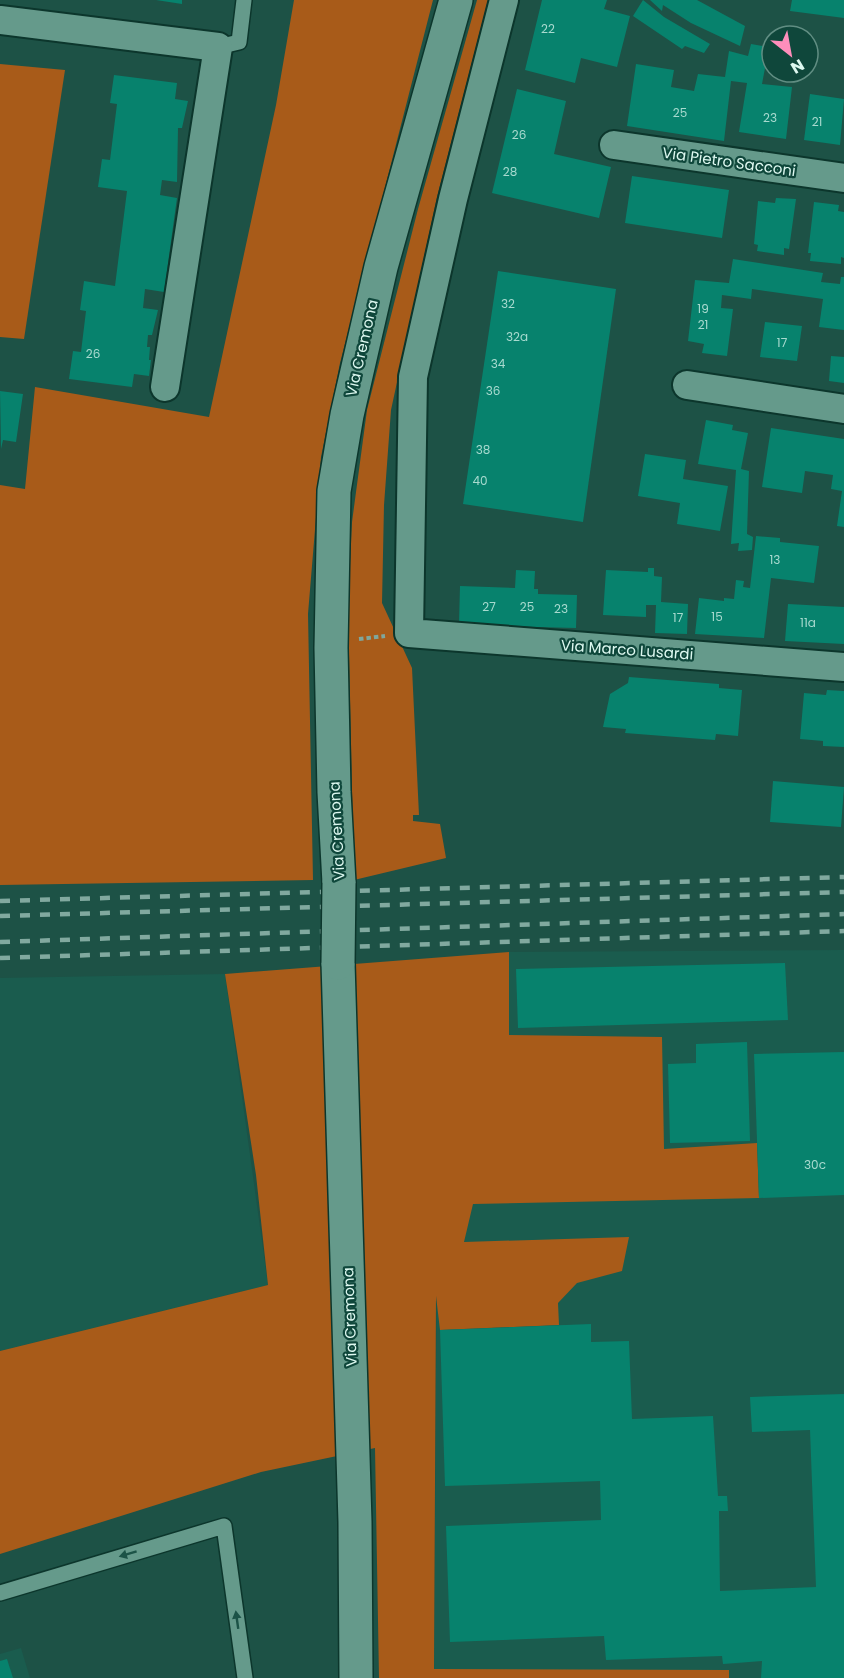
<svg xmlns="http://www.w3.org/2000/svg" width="844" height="1678" viewBox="0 0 844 1678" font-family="Poppins,sans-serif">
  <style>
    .built { fill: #1a5c4e }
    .green { fill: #a85b19 }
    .building { fill: #07826d }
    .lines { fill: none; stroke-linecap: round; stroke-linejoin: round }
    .lane-casing { stroke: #0c362c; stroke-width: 18 }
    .street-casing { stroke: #0c362c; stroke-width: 32 }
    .secondary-casing { stroke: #0c362c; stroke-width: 36 }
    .path { stroke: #7fa79d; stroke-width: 4; stroke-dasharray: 4.5 3; stroke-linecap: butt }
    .lane { stroke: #659a8b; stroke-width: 15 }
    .street { stroke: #659a8b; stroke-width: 28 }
    .secondary { stroke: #659a8b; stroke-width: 33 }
    .rail { stroke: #81a99f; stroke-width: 4.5; stroke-dasharray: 10 10; stroke-linecap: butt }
    .secondary-bridge-casing { stroke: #0c362c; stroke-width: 36; stroke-linecap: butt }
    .secondary-bridge { stroke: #659a8b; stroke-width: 33 }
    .oneway { fill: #1c5347 }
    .labels { text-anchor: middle; stroke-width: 4.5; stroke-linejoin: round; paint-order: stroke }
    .number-label { font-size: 12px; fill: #a8dacf }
    .street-label { font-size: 15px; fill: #ddf8f0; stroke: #0f473b }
  </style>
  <rect width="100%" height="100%" fill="#1d5246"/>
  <g class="built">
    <path d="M844 950V1678H729V1670H434L438 1070 509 1035V952Z"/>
    <path d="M225 974 268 1285 0 1351V978Z"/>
    <path d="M21 1648 30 1678H0V1654Z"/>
  </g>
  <g class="green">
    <path d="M294 0H433L340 363 321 457 308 614 313 880 0 885V485L25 489 35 387 209 417 276 105Z"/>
    <path d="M477 0H488L437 197 391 410 384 505 382 603 412 668 419 815H413V821L440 824 446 858 354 880 348 609 352 522 367 410 418 209Z"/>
    <path d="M0 64 65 70 24 339 0 337Z"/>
    <path d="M509 952V1035L662 1037 664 1149 757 1143 759 1198 473 1204 464 1242 629 1237 622 1271 577 1283 558 1303 559 1325 440 1330 436 1296 434 1669 729 1670V1678H379L375 1448 261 1472 0 1554V1351L268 1285 256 1175 225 974Z"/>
  </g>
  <g class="building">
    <path d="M156 0H182V4Z"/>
    <path d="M542 0H607L604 9 630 16 617 67 581 58 575 83 525 70Z"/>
    <path d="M643 0 664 17 710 44 704 53 685 46 682 49 633 16Z"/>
    <path d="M650 0H697L745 26 740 46 691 23 663 5 662 11Z"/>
    <path d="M792 0H844V18L790 11Z"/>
    <path d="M751 44 769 47 762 84 792 87 786 139 739 132 747 83 731 81 724 141 627 126 636 64 674 70 671 87 694 91 698 74 725 77 729 51 748 56Z"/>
    <path d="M114 75 177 83 175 99 188 101 182 128H178L177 182 162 180 160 195 177 198 164 292 145 289 143 308 158 310 152 335H148L147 347H150L149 360H151L149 376 134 374 132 387 69 379 73 351 81 352 86 311 80 310 84 281 115 286 127 191 98 187 102 159 110 160 117 104 110 103Z"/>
    <path d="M517 89 566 101 554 154 611 167 599 218 492 193Z"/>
    <path d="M810 94 844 99 840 145 804 140Z"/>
    <path d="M632 176 729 190 722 238 625 223Z"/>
    <path d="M776 198 796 199 789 249 784 248V255L757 251 758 245 754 244 758 201 775 203Z"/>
    <path d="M814 202 839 205 838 211 844 212V258L841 257V264L810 261 811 253H808Z"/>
    <path d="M733 259 823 273 821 282 840 284 841 277H844V330L819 327 823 299 752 289 751 299 722 295 721 308 733 309 727 356 702 353 704 344 688 341 695 280 729 283Z"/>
    <path d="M498 271 616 289 583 522 463 504Z"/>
    <path d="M765 322 802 326 797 361 760 357Z"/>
    <path d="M831 356 844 357V383L829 381Z"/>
    <path d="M0 391 23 394 16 442 3 440 1 449Z"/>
    <path d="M706 420 733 425 732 430 748 433 741 469 749 471 747 534 753 537 752 550 738 551 739 543 731 544 736 470 698 464Z"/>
    <path d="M771 428 844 439V527L837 526 842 491 831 489 833 475 805 471 802 493 762 487Z"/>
    <path d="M645 454 686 460 683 479 728 486 720 531 677 524 680 503 638 496Z"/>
    <path d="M756 536 780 538V542L819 546 814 583 771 578 764 638 695 634 699 598 724 601V598L734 599 736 580 744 581 743 587 750 588Z"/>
    <path d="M648 568H654V576L662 577 661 602 688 604 687 634 655 633 656 605H646V617L603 615 606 570 648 572Z"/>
    <path d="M516 570 535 571 534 589H538V594L577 595 576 628 459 625 460 586 515 588Z"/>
    <path d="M788 604 844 607V644L785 641Z"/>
    <path d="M629 677 719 684V688L742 690 738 736 716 734 715 740 625 733 626 729 603 727 610 694 628 683Z"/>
    <path d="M827 690 844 691V747L823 746V741L800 739 804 693 826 695Z"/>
    <path d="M773 781 844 787 841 827 770 822Z"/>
    <path d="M785 963 788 1020 518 1028 516 969Z"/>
    <path d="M747 1042 750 1141 670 1143 668 1064 696 1063V1044Z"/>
    <path d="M844 1052V1195L759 1198 754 1054Z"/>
    <path d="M591 1324V1342L629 1341 632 1419 713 1416 718 1496H727L728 1511H719L720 1591 816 1587 810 1430 752 1432 750 1397 844 1394V1678H761L762 1661 723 1664 722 1656 606 1660 604 1636 450 1642 446 1526 601 1520 600 1481 445 1486 440 1330Z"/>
    <path d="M7 1659 13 1678H0V1661Z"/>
  </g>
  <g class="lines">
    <g class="lane-casing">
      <g id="lane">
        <path d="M218 47 239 42 244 0"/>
        <path d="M0 1593 224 1526 245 1678"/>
      </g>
    </g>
    <g class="street-casing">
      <g id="street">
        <path d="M504 0 453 199 413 377 409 633 844 667"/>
        <path d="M0 20 218 47 165 387"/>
        <path d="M614 145 844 178"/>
        <path d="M687 385 844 409"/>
      </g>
    </g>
    <g class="secondary-casing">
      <g id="secondary">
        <path d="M339 883 334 792 331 648 334 491 347 415 381 267 456 0"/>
        <path d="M338 963 355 1522 356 1678"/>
      </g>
    </g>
    <path class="path" d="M359 639 385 636"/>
    <use href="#lane" class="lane"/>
    <use href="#street" class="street"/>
    <use href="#secondary" class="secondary"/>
    <g class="rail">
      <path d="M0 901 844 877"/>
      <path d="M0 916 844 892"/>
      <path d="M0 942 844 914"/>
      <path d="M0 958 844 931"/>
    </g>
    <g class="secondary-bridge-casing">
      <path id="secondary-bridge" d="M338 963 339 883"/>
    </g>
    <use href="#secondary-bridge" class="secondary-bridge"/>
  </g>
  <defs><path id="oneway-solid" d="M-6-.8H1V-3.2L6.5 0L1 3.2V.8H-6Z" transform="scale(1.5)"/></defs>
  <g class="oneway">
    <use href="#oneway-solid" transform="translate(128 1554) rotate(163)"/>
    <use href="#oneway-solid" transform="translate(237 1620) rotate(-98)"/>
  </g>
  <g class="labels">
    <g class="number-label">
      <text x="548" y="33">22</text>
      <text x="680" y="117">25</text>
      <text x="770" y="122">23</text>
      <text x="817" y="126">21</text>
      <text x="519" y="139">26</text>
      <text x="510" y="176">28</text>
      <text x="508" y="308">32</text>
      <text x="703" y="313">19</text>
      <text x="703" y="329">21</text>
      <text x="517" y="341">32a</text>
      <text x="782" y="347">17</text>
      <text x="93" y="358">26</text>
      <text x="498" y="368">34</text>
      <text x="493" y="395">36</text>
      <text x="483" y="454">38</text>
      <text x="480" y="485">40</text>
      <text x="775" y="564">13</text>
      <text x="489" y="611">27</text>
      <text x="527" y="611">25</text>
      <text x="561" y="613">23</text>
      <text x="717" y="621">15</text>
      <text x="678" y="622">17</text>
      <text x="808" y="627">11a</text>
      <text x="815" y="1169">30c</text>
    </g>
    <g class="street-label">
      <text transform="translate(729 162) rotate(8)" y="5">Via Pietro Sacconi</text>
      <text transform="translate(362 348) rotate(-77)" y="5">Via Cremona</text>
      <text transform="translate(627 650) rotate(4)" y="5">Via Marco Lusardi</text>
      <text transform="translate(337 831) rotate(-93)" y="5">Via Cremona</text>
      <text transform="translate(350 1317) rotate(-92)" y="5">Via Cremona</text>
    </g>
  </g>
  <g transform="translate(790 54) rotate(149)"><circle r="28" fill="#0f473b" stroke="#618e83" stroke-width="1.5"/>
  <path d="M0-4.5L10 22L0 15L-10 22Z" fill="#fe8ebb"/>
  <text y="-9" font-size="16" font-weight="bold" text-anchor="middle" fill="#ddf8f0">N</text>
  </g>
</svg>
